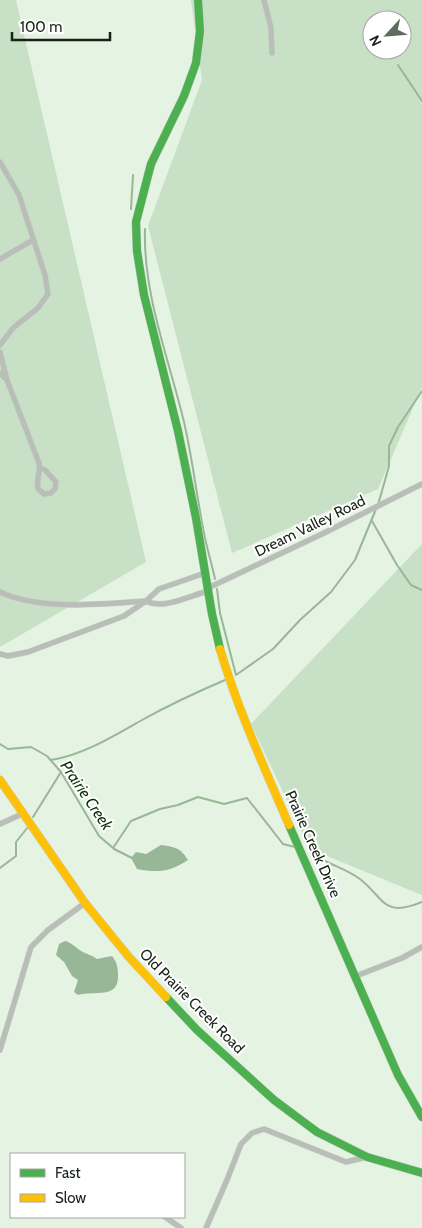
<svg xmlns="http://www.w3.org/2000/svg" width="422" height="1228" viewBox="0 0 422 1228" font-family="Cabin,sans-serif">
  <style>
    .green { fill: #c8e0c6; fill-rule: evenodd }
    .water { fill: #98b796 }
    .lines { fill: none; stroke-linecap: round; stroke-linejoin: round }
    .stream { stroke: #98b796; stroke-width: 2 }
    .street-casing { stroke: #c4d0c3; stroke-width: 6 }
    .fast-casing { stroke: #c4d0c3; stroke-width: 9 }
    .slow-casing { stroke: #c4d0c3; stroke-width: 9 }
    .street { stroke: #b9beb8; stroke-width: 5 }
    .fast { stroke: #4caf50; stroke-width: 8 }
    .slow { stroke: #ffc107; stroke-width: 8 }
    .labels { text-anchor: middle; stroke-width: 4; stroke-linejoin: round; paint-order: stroke }
    .street-label { font-size: 15px; fill: #182217; stroke: #fff }
    .water-label { font-size: 16px; font-style: italic; fill: #0b3309; stroke: #fff }
  </style>
  <rect width="100%" height="100%" fill="#e4f3e2"/>
  <g class="green">
    <path d="M0 0H16L146 562 0 647Z"/>
    <path d="M191 0H422V387L378 489 232 553 148 226 202 80ZM372 20H402V50H372Z"/>
    <path d="M422 544V895L310 849 251 724Z"/>
  </g>
  <g class="water">
    <path d="M161 845C175 847 181 848 188 860 170 872 158 873 137 869L131 858 136 852 146 854Z"/>
    <path d="M65 941C72 943 75 947 81 951 86 954 92 955 97 959L112 956C117 962 118 968 118 975 119 1000 94 990 78 995L74 992 78 980 72 976 64 962 56 955 59 944Z"/>
  </g>
  <g class="lines">
    <g class="stream">
      <path d="M398 65 422 101"/>
      <path d="M131 209 133 175"/>
      <path d="M145 229C143 295 169 359 184 422 193 461 197 500 205 538 208 552 212 565 215 579"/>
      <path d="M378 505 389 466V446L398 427 422 391"/>
      <path d="M372 521 397 565 411 585 422 590"/>
      <path d="M217 589 220 613 236 675 273 649 300 620 331 592 355 560 376 509"/>
      <path d="M0 744 8 749 31 747 47 756 61 772 99 836 113 848 131 821 160 809 178 805 198 797 224 804 247 798 283 844 295 847"/>
      <path d="M51 760C83 755 114 736 142 720 169 705 197 692 225 680"/>
      <path d="M33 817 61 772"/>
      <path d="M114 849 132 858"/>
      <path d="M309 850C315 853 320 858 325 861 337 867 349 871 360 879 385 899 383 918 422 902"/>
      <path d="M0 868 16 856V842L28 827"/>
    </g>
    <g class="street-casing">
      <g id="street">
        <path d="M264 0 271 28 272 53"/>
        <path d="M0 162 19 195 45 275 48 294 38 308 13 328 0 345"/>
        <path d="M0 259 33 240"/>
        <path d="M0 352 7 380"/>
        <path d="M0 373 7 380 39 463C41 470 36 479 38 489L44 494 51 493 55 489 56 482 45 470 40 468"/>
        <path d="M208 588 322 534 422 484"/>
        <path d="M0 592C41 611 101 604 146 601 164 610 189 596 208 591"/>
        <path d="M0 654 8 656 28 652 124 616 146 601 159 589 205 573"/>
        <path d="M0 824 24 813"/>
        <path d="M356 976 402 958 422 947"/>
        <path d="M0 1050 31 947 48 930 85 903"/>
        <path d="M165 1217 181 1228"/>
        <path d="M206 1228 227 1180 241 1144 252 1133 264 1129 346 1162 367 1157"/>
      </g>
    </g>
    <g class="fast-casing">
      <g id="fast">
        <path d="M198 0 200 31 196 63 184 96 151 164 136 222 137 251 144 295 178 431 196 518 212 614 220 649"/>
        <path d="M289 825 398 1075 422 1117"/>
        <path d="M166 997 197 1030 274 1100 317 1132 367 1157 422 1173"/>
      </g>
    </g>
    <g class="slow-casing">
      <g id="slow">
        <path d="M220 649C238 710 264 767 289 825"/>
        <path d="M0 780 85 903 128 956 166 997"/>
      </g>
    </g>
    <use href="#street" class="street"/>
    <use href="#fast" class="fast"/>
    <use href="#slow" class="slow"/>
  </g>
  <g class="labels">
    <g class="street-label">
      <text transform="translate(310 526) rotate(-26)" y="5">Dream Valley Road</text>
      <text transform="translate(313 844) rotate(66)" y="5">Prairie Creek Drive</text>
      <text transform="translate(192 1001) rotate(45)" y="5">Old Prairie Creek Road</text>
    </g>
    <g class="water-label">
      <text transform="translate(87 795) rotate(56)" y="6">Prairie Creek</text>
    </g>
  </g>
  <rect x="10" y="1153" width="175" height="65" fill="#ffffff" stroke="#a3a7a2"/>
  <rect x="20" y="1169" width="25" height="8" fill="#4caf50" stroke="#a3a7a2"/>
  <text x="55" y="1178" font-size="15" fill="#182217">Fast</text>
  <rect x="20" y="1194" width="25" height="8" fill="#ffc107" stroke="#a3a7a2"/>
  <text x="55" y="1203" font-size="15" fill="#182217">Slow</text>
  <g transform="translate(387 35) rotate(244)"><circle r="24" fill="#ffffff" stroke="#a3a7a2"/>
  <path d="M0-4L9 19L0 12L-9 19Z" fill="#5f6b5e"/>
  <text y="-8" font-size="14" font-weight="bold" text-anchor="middle" fill="#182217">N</text>
  </g>
  <path d="M12 32v8h98v-8" fill="none" stroke="#182217" stroke-width="2.5"/>
  <text x="20" y="32" font-size="15" fill="#182217" stroke="#ffffff" stroke-width="4" paint-order="stroke">100 m</text>
</svg>
